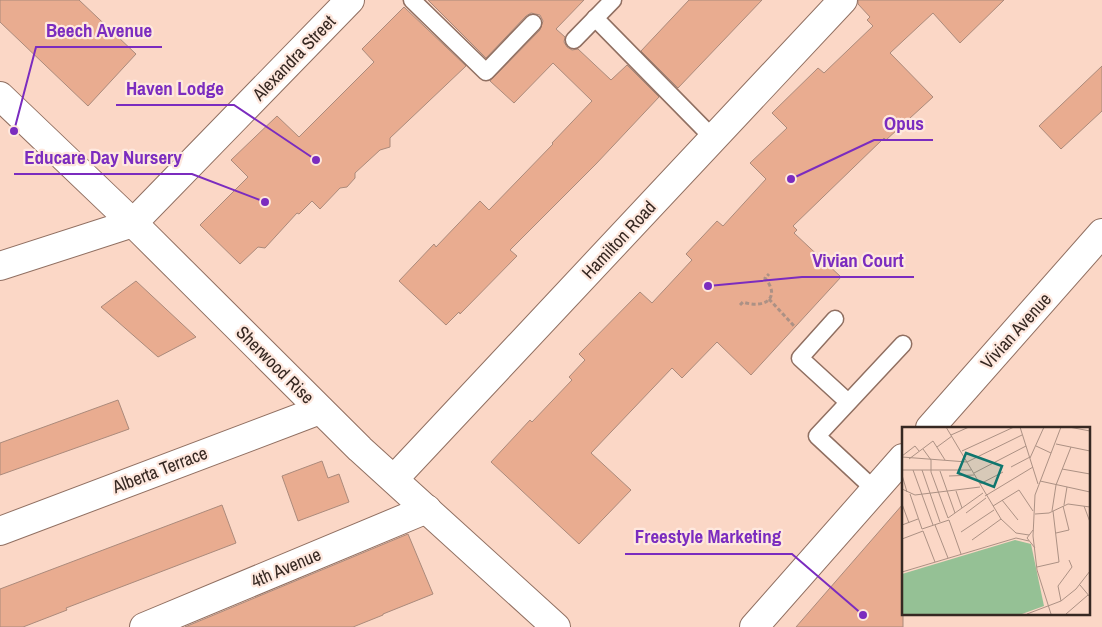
<svg xmlns="http://www.w3.org/2000/svg" width="1102" height="627" viewBox="0 0 1102 627" font-family="'Archivo Narrow',sans-serif">
  <style>
    .building { fill: #e9ac90; stroke: #ab8a7b }
    .lines { fill: none; stroke-linecap: round; stroke-linejoin: round }
    .service-casing { stroke: #906f61; stroke-width: 19 }
    .minor-casing { stroke: #906f61; stroke-width: 30 }
    .secondary-casing { stroke: #906f61; stroke-width: 30 }
    .path { stroke: #ac9185; stroke-width: 3; stroke-dasharray: 4 2.5; stroke-linecap: butt }
    .service { stroke: #fff; stroke-width: 16 }
    .minor { stroke: #fff; stroke-width: 28 }
    .secondary { stroke: #fff; stroke-width: 28 }
    .labels { text-anchor: middle; stroke-width: 4.5; stroke-linejoin: round; paint-order: stroke }
    .street-label { font-size: 18px; fill: #362822; stroke: #fee8de }
    .inset-road { fill: none; stroke: #ac9184; stroke-width: 1 }
    .view { fill: #0f766e; fill-opacity: 0.15; stroke: #0f766e; stroke-width: 2.5 }
    .inset-edge { fill: none; stroke: #362822; stroke-width: 2.5 }
    .leader { fill: none; stroke: #7b2cbf; stroke-width: 2 }
    .callout-dot { fill: #7b2cbf; stroke: #fee8de; stroke-width: 2 }
    .callout-label { font-size: 19px; text-anchor: middle; font-weight: bold; fill: #7b2cbf; stroke: #fee8de; stroke-width: 4.5; stroke-linejoin: round; paint-order: stroke }
  </style>
  <rect width="100%" height="100%" fill="#fbd7c6"/>
  <g class="building">
    <path d="M0 0H79L136 54 88 106 0 22Z"/>
    <path d="M428 0H584L556 29 565 37 564 42 567 47 572 50 578 49 611 80 627 65 659 97 596 164 510 250 517 256 460 314 459 312 446 325 399 281 434 244 436 247 480 201 489 210 553 144 552 143 592 101 553 63 514 103 490 81 540 30 543 21 540 15 531 13 526 16 486 58Z"/>
    <path d="M689 0H762L678 88 641 51Z"/>
    <path d="M858 0H1004L960 43 933 13 890 53 933 97 886 140 884 138 793 226 797 230 794 233 841 277 751 375 717 342 682 378 672 368 591 453 631 490 579 544 491 462 530 420 532 422 572 380 569 377 585 360 579 354 640 292 652 303 692 260 686 254 717 221 723 226 766 179 750 163 787 128 772 113 818 68 824 73 873 26 867 20 870 17 858 4Z"/>
    <path d="M404 7 466 66 390 138V147L380 150 355 173V178L347 187 340 188 320 209 312 201 299 214 297 213 265 248 258 247 240 264 200 225 248 177 231 160 277 116 299 137 374 62 362 49Z"/>
    <path d="M1102 66V111L1061 149 1039 126Z"/>
    <path d="M136 281 196 337 158 357 101 307Z"/>
    <path d="M118 400 129 429 0 475V443Z"/>
    <path d="M322 461 328 478 339 474 349 502 298 521 282 476Z"/>
    <path d="M903 504V627H796Z"/>
    <path d="M222 505 236 543 66 608 67 610 23 627H0V589Z"/>
    <path d="M408 534 433 594 383 614V615L353 627H185Z"/>
  </g>
  <g class="lines">
    <g class="service-casing">
      <g id="service">
        <path d="M412 0 486 72 533 23"/>
        <path d="M595 18 714 139"/>
        <path d="M574 40 613 0"/>
        <path d="M835 319 800 358 848 402"/>
        <path d="M875 490 817 436 903 344"/>
      </g>
    </g>
    <g class="minor-casing">
      <g id="minor">
        <path d="M0 266 133 223 350 0"/>
        <path d="M930 428 1102 233"/>
        <path d="M394 479 843 0"/>
        <path d="M0 531 320 410"/>
        <path d="M144 627 427 509"/>
        <path d="M754 627 903 458"/>
      </g>
    </g>
    <g class="secondary-casing">
      <path id="secondary" d="M0 96 133 223 360 449 556 627"/>
    </g>
    <g class="path">
      <path d="M769 299 794 326"/>
      <path d="M740 305 743 302C763 309 782 299 765 278L769 274"/>
    </g>
    <use href="#service" class="service"/>
    <use href="#minor" class="minor"/>
    <use href="#secondary" class="secondary"/>
  </g>
  <g class="labels">
    <g class="street-label">
      <text transform="translate(294 58) rotate(-46)" y="6">Alexandra Street</text>
      <text transform="translate(619 240) rotate(-47)" y="6">Hamilton Road</text>
      <text transform="translate(1016 331) rotate(-48)" y="6">Vivian Avenue</text>
      <text transform="translate(275 365) rotate(45)" y="6">Sherwood Rise</text>
      <text transform="translate(160 470) rotate(-21)" y="6">Alberta Terrace</text>
      <text transform="translate(286 568) rotate(-23)" y="6">4th Avenue</text>
    </g>
  </g>
  <g transform="translate(902 427)">
    <rect width="188" height="188" fill="#fbd7c6"/>
    <path d="M113 113 129 117 142 179 120 187H0V147Z" fill="#95c195"/>
    <path class="inset-road" d="M44 0 99 92 114 106 127 108M118 0 136 57M167 0 188 4M49 8 67 0M154 17 188 24M134 19 149 26M35 20 50 9M21 22 29 33V45L46 91 81 66M60 24 112 0M0 29 13 19 17 24M0 30 65 35 120 8M128 31 142 0M7 32 31 14 43 33M109 40 128 30M160 42 188 47M0 43H69M11 43 31 98M20 43 38 95M38 44 53 86M72 46 124 19M0 48 5 65M47 49 72 48M138 54 188 65M78 57 101 45M0 62 13 68 78 60M54 64 60 81M8 67 20 102 47 93 59 127M83 69 131 40M100 73 116 93M0 77 7 96M162 78 165 60M91 79 117 63 131 84M182 79 188 95M150 84 154 58 169 20M64 86 84 71M133 87 147 86 166 77 188 80M0 98 16 92M33 98 46 131M131 103 125 111 133 121M59 105 92 83M154 106 167 103 161 79M0 112 21 104 33 135M70 113 99 92M135 140 157 135 151 84M0 145 114 111 127 114M178 158 188 170M159 174 156 159 170 140 167 133M125 187 159 174 174 162 188 144M149 187 135 143 131 109 133 68 159 0M164 187 186 168"/>
    <path class="view" d="M64 26 100 39 92 60 56 46Z"/>
    <rect width="188" height="188" class="inset-edge"/>
  </g>
  <path class="leader" d="M14 131L36 47H162M316 160L234 105H116M791 179L874 140H933M265 202L192 174H14M708 286L802 277H914M863 615L792 554H625"/>
  <g class="callout-dot">
    <circle cx="14" cy="131" r="5"/>
    <circle cx="316" cy="160" r="5"/>
    <circle cx="791" cy="179" r="5"/>
    <circle cx="265" cy="202" r="5"/>
    <circle cx="708" cy="286" r="5"/>
    <circle cx="863" cy="615" r="5"/>
  </g>
  <g class="callout-label">
    <text x="99" y="37">Beech Avenue</text>
    <text x="175" y="95">Haven Lodge</text>
    <text x="904" y="130">Opus</text>
    <text x="103" y="164">Educare Day Nursery</text>
    <text x="858" y="267">Vivian Court</text>
    <text x="708" y="543">Freestyle Marketing</text>
  </g>
</svg>
